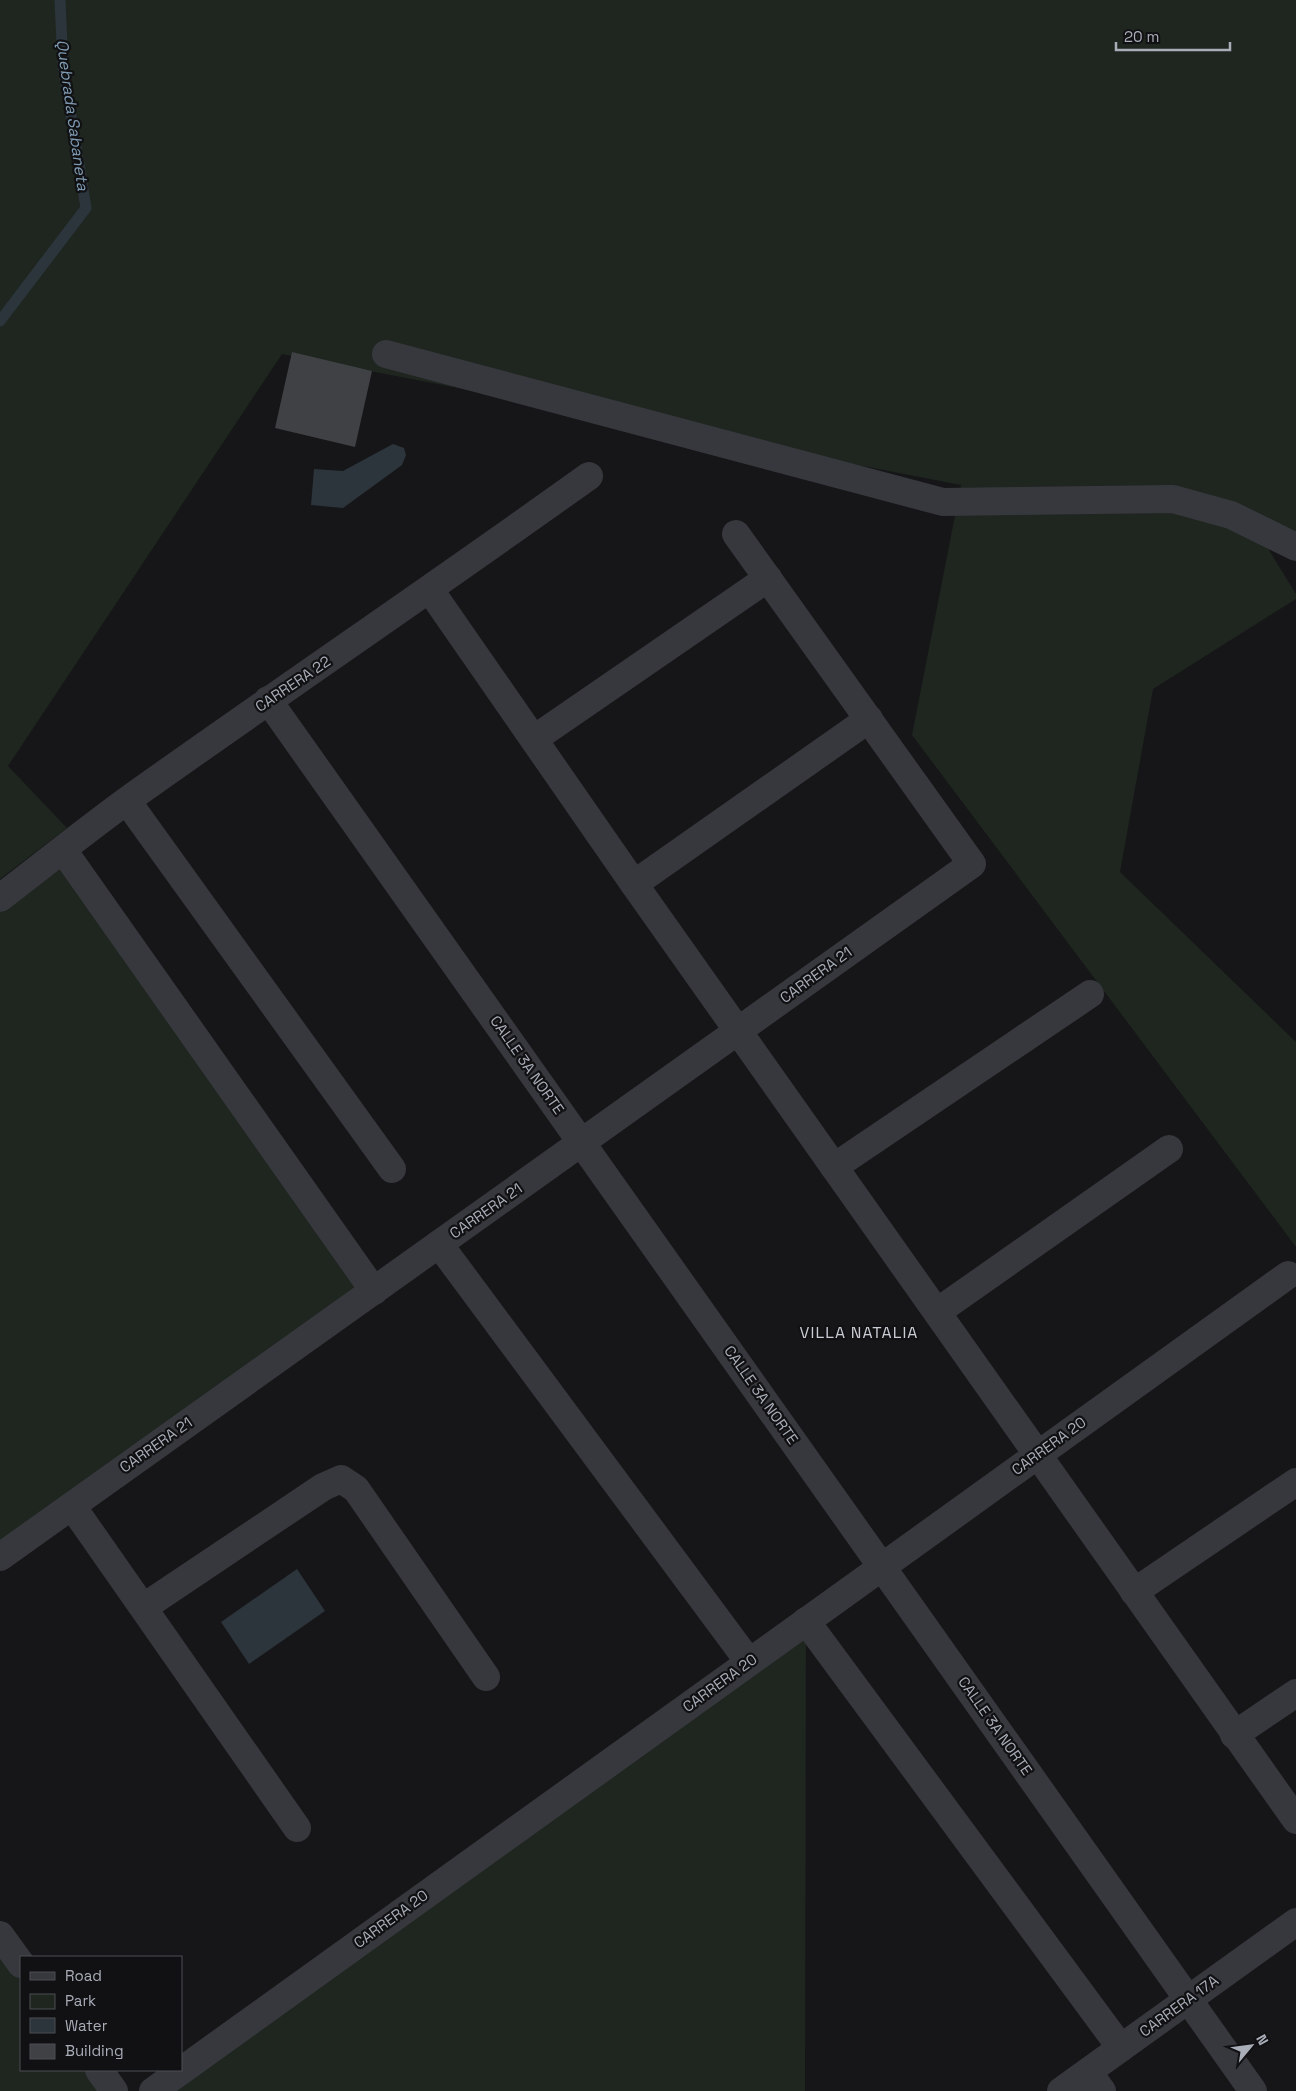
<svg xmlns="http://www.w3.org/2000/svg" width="1296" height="2091" viewBox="0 0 1296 2091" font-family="'Space Grotesk',sans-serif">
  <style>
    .green { fill: #1e261f }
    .water { fill: #2c353c }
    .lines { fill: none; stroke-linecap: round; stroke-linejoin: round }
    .stream { stroke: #2c353c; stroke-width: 11 }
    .building { fill: #404145 }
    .minor { stroke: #37383d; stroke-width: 28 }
    .labels { text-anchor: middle; stroke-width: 4.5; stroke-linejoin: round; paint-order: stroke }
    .street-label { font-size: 15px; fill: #a8adb8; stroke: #111113 }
    .water-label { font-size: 16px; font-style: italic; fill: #7f9bb3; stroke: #111113 }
    .neighbourhood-label { font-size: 16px; letter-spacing: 1px; fill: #c9ccd4; stroke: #111113 }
  </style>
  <rect width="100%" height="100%" fill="#161618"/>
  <g class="green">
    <path d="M0 0H1296V534L1242 506 1296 594V599L1153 689 1120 872 1296 1042V1247L912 735 961 485 282 354 8 766 67 828 0 879Z"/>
    <path d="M63 850 374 1291 0 1557V898Z"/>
    <path d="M806 1621 805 2091H153Z"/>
    <path d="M0 1935 21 1964V2070H99L114 2091H0Z"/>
  </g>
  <g class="water">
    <path d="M393 444 404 448 406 455 402 465 343 508 311 505 314 469 343 471Z"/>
    <path d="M297 1569 325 1611 249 1664 221 1622Z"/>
  </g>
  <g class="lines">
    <path class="stream" d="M0 321 86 208 63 67 60 0"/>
  </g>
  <path class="building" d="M292 352 372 371 355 447 275 428Z"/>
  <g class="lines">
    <g class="minor">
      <path d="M386 354 943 502 1173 499 1231 515 1296 547"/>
      <path d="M430 590 634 884 1296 1820"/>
      <path d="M268 700 1253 2091"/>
      <path d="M534 739 768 578"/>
      <path d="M127 801 392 1169"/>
      <path d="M63 850 374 1291"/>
      <path d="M634 884 869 719"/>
      <path d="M0 898C43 865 85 831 129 799 282 690 437 585 589 476"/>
      <path d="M834 1167 1090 994"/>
      <path d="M439 1244 749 1662"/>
      <path d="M937 1312 1169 1149"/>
      <path d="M72 1506 297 1828"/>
      <path d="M0 1557 972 864 736 534"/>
      <path d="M1134 1592 1296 1482"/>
      <path d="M144 1607 323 1487 341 1479 356 1489 486 1677"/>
      <path d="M806 1621 1121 2048"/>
      <path d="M1234 1735 1296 1693"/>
      <path d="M0 1935 21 1964"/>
      <path d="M99 2070 114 2091"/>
      <path d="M1088 2072 1102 2091"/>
      <path d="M153 2091 1288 1275"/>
      <path d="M1061 2091 1296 1922"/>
    </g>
  </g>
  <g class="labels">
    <g class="street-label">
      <text transform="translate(293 684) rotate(-34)" y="5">CARRERA 22</text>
      <text transform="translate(816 975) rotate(-36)" y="5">CARRERA 21</text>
      <text transform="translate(527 1065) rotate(55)" y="5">CALLE 3A NORTE</text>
      <text transform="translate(486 1211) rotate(-35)" y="5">CARRERA 21</text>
      <text transform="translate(761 1395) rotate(55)" y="5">CALLE 3A NORTE</text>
      <text transform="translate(156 1445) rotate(-35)" y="5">CARRERA 21</text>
      <text transform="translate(1049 1446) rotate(-36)" y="5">CARRERA 20</text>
      <text transform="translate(720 1683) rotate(-36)" y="5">CARRERA 20</text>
      <text transform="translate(995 1726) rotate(55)" y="5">CALLE 3A NORTE</text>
      <text transform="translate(391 1919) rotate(-36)" y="5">CARRERA 20</text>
      <text transform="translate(1179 2006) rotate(-36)" y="5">CARRERA 17A</text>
    </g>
    <g class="water-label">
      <text transform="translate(73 115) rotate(82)" y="6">Quebrada Sabaneta</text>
    </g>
    <g class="neighbourhood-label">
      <text x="859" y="1338">VILLA NATALIA</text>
    </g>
  </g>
  <rect x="20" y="1956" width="162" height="115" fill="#111113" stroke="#4d4f55"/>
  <rect x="30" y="1972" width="25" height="8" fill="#37383d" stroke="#4d4f55"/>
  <text x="65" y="1981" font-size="15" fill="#a8adb8">Road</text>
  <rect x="30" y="1994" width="25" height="15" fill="#1e261f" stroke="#4d4f55"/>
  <text x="65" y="2006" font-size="15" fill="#a8adb8">Park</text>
  <rect x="30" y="2018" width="25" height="15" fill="#2c353c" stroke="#4d4f55"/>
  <text x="65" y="2031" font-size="15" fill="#a8adb8">Water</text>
  <rect x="30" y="2044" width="25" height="15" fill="#404145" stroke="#4d4f55"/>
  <text x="65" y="2056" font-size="15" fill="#a8adb8">Building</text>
  <g transform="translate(1251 2046) rotate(61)" stroke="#111113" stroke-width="4" paint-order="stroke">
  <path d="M0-4L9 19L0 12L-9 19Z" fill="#a8adb8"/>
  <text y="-8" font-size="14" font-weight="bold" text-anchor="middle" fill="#a8adb8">N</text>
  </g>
  <path d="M1116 42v8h114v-8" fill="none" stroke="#a8adb8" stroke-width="2.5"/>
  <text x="1124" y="42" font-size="15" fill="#a8adb8" stroke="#111113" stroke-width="4" paint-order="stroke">20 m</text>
</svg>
